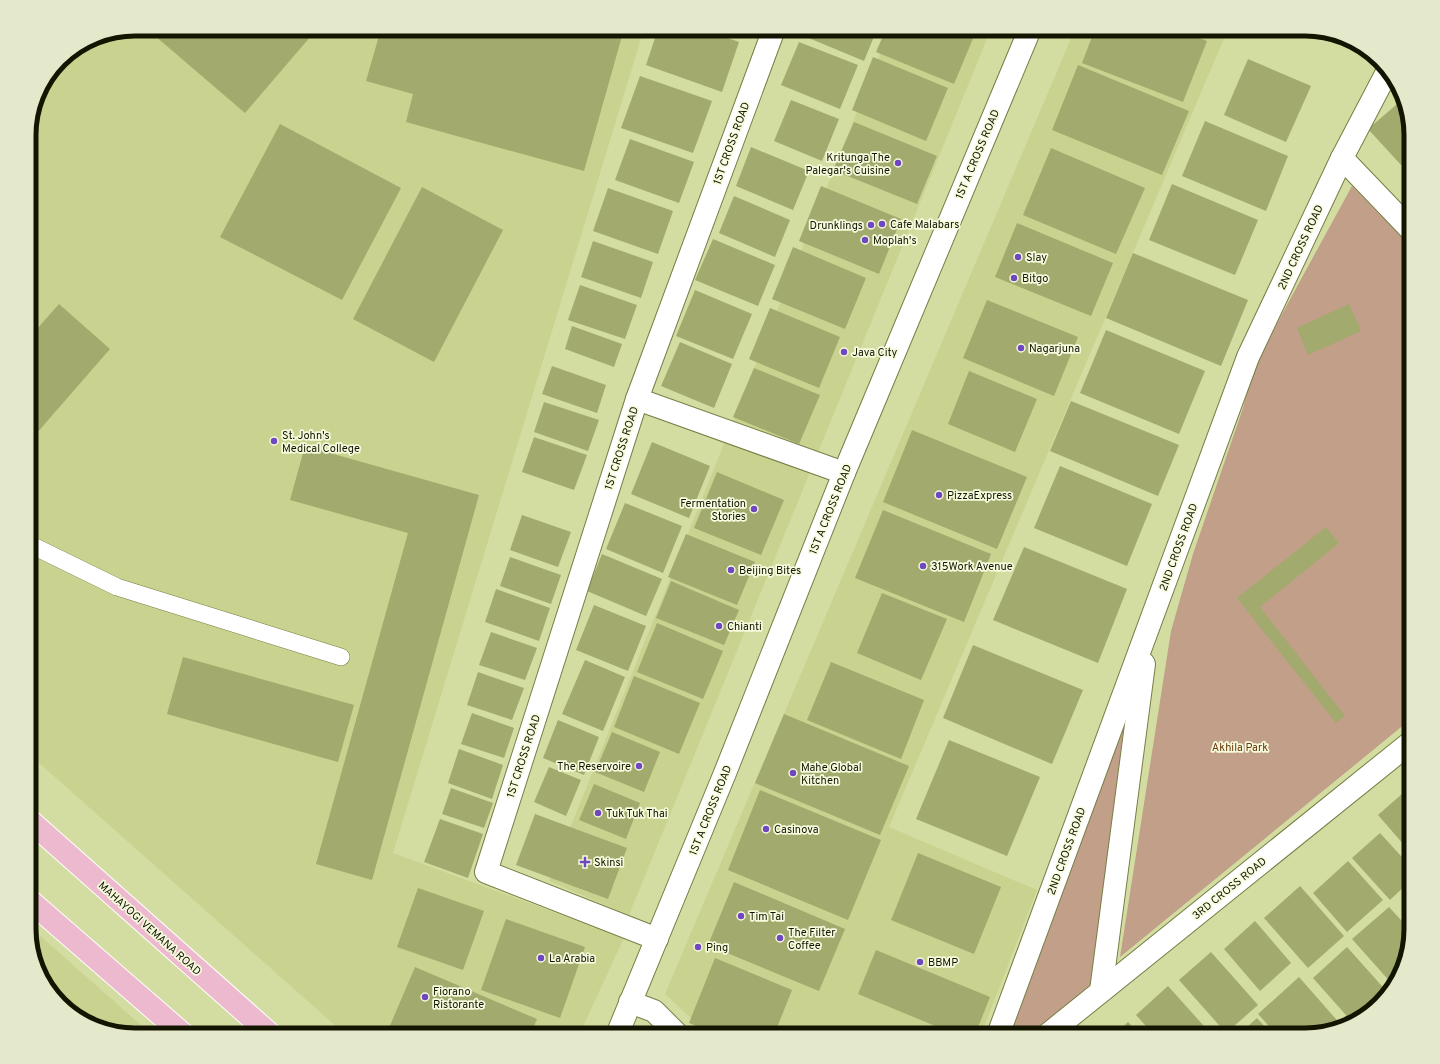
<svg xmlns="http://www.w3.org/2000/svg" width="1440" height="1064" viewBox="0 0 1440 1064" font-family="Overpass,sans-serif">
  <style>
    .built { fill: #c9d28e }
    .park { fill: #c19f88 }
    .building { fill: #a2aa6d }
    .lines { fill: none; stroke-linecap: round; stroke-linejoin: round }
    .service-casing { stroke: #777d45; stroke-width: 18 }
    .minor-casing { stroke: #777d45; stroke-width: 24 }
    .tertiary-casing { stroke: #777d45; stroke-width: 24 }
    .primary-casing { stroke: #fff; stroke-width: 24 }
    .service { stroke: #fff; stroke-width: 17 }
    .minor { stroke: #fff; stroke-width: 22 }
    .tertiary { stroke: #fff; stroke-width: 22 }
    .primary { stroke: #ecb9ce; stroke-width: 22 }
    .poi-dot { fill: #6f47bf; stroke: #f6fbdd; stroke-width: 1.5 }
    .labels { text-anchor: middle; stroke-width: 3.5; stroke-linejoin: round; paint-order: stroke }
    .street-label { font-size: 11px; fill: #131501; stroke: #f6fbdd }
    .poi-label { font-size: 11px; fill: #131501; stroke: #f6fbdd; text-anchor: start }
    .park-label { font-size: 11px; fill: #6b360a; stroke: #f6fbdd }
    .rim { fill: none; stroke: #131501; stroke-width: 5 }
  </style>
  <rect width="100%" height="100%" fill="#d4dda1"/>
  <g class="built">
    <path d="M135 29H644L393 853 624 938 579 1035H346L29 754V128L40 88 65 56 95 37Z"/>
    <path d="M890 29H991L629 915 549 881Z"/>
    <path d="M1075 29H1228L889 827 1037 890 981 1035H709L665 994Z"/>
    <path d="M29 926 152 1035H135L101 1029 70 1013 40 976 29 936Z"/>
  </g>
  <g class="park">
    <path d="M1352 186 1411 247V719L1120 957 1171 631 1193 554 1243 408 1253 367Z"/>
    <path d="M1124 725 1091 984 1030 1035H1006Z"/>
  </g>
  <g class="building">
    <path d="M147 29H317L245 113Z"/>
    <path d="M381 29H624L584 171 406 122 413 94 366 81Z"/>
    <path d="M658 29H703L739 42 722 92 646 65Z"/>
    <path d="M800 29H877L864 61 799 34Z"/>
    <path d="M886 29H977L954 84 876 52Z"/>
    <path d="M1095 29H1175L1207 41 1183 102 1082 63Z"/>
    <path d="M799 42 858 65 840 109 781 85Z"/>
    <path d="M873 57 948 88 926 141 852 110Z"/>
    <path d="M1248 59 1311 86 1286 142 1224 115Z"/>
    <path d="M1078 65 1189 111 1162 175 1052 130Z"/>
    <path d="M640 76 712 101 693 153 621 128Z"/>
    <path d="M1403 99 1411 135V156L1401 165 1368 129Z"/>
    <path d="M791 100 839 119 822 161 774 141Z"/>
    <path d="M1205 121 1288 156 1266 211 1182 176Z"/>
    <path d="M854 122 937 156 917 204 833 170Z"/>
    <path d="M280 124 401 188 342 300 220 237Z"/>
    <path d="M630 139 694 162 679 203 615 180Z"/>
    <path d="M751 147 809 171 793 210 736 186Z"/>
    <path d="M1051 148 1145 188 1116 254 1023 215Z"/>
    <path d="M1411 167V182L1404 174Z"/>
    <path d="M1172 184 1258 220 1235 275 1149 240Z"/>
    <path d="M821 186 901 219 879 274 799 241Z"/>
    <path d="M422 187 503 230 434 362 353 319Z"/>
    <path d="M608 188 673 211 658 254 593 231Z"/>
    <path d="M734 196 790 220 775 257 719 233Z"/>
    <path d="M1017 223 1113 263 1091 316 995 277Z"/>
    <path d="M713 239 775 265 758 306 695 280Z"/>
    <path d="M593 241 653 262 641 298 581 277Z"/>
    <path d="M793 247 866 278 845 329 772 299Z"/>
    <path d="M1133 253 1248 300 1221 366 1106 318Z"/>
    <path d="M580 285 637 305 625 339 568 320Z"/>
    <path d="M695 290 752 314 733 359 676 336Z"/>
    <path d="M987 300 1078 337 1054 396 963 358Z"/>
    <path d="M59 304 110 349 29 442V338Z"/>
    <path d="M1349 304 1361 331 1308 355 1297 328Z"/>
    <path d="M770 308 840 337 819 388 749 359Z"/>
    <path d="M572 326 622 344 614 367 565 349Z"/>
    <path d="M1106 330 1205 371 1179 434 1080 393Z"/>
    <path d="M680 342 732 364 714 408 661 386Z"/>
    <path d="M552 366 606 385 597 413 542 394Z"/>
    <path d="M754 368 820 395 799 444 733 417Z"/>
    <path d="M969 371 1037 399 1015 452 948 424Z"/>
    <path d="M1071 401 1179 445 1158 496 1050 451Z"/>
    <path d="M544 402 599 420 588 451 534 432Z"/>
    <path d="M912 430 1027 477 997 549 883 502Z"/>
    <path d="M534 437 587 455 574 490 522 472Z"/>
    <path d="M652 442 710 466 689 518 631 494Z"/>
    <path d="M305 446 479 495 372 880 316 864 408 533 290 500Z"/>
    <path d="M1060 466 1152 504 1127 566 1034 528Z"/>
    <path d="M717 472 784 500 761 555 694 528Z"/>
    <path d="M625 503 682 526 663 573 606 549Z"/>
    <path d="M883 510 991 554 964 622 855 578Z"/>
    <path d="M522 515 571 532 558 567 510 550Z"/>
    <path d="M1326 527 1339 543 1260 607 1345 716 1336 723 1237 598Z"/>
    <path d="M686 534 755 562 737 605 668 577Z"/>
    <path d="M1024 547 1127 589 1098 663 993 620Z"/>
    <path d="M602 554 662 579 646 616 587 591Z"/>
    <path d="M510 557 561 575 551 604 500 586Z"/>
    <path d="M671 581 739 610 724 645 656 618Z"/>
    <path d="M496 589 550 608 539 641 485 622Z"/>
    <path d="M882 593 947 619 921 680 857 653Z"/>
    <path d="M594 605 646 626 628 671 576 650Z"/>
    <path d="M657 623 723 651 703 699 637 672Z"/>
    <path d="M491 632 537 648 525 680 479 665Z"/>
    <path d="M973 645 1083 690 1052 764 943 718Z"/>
    <path d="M183 657 354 705 338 762 167 714Z"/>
    <path d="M585 660 625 677 603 731 562 714Z"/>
    <path d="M831 662 924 700 901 759 807 720Z"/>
    <path d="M478 672 524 688 512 720 467 705Z"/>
    <path d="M634 676 700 703 679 754 614 727Z"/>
    <path d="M472 713 514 728 504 758 461 744Z"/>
    <path d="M784 714 909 766 880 835 755 783Z"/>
    <path d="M558 720 599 737 584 775 543 758Z"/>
    <path d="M612 732 660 752 644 792 595 772Z"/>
    <path d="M949 740 1040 777 1007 856 916 819Z"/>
    <path d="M459 749 503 765 492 799 448 783Z"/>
    <path d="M549 767 581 780 566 816 534 802Z"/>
    <path d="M594 784 640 803 626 839 579 820Z"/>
    <path d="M1411 786V853L1378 815Z"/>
    <path d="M451 788 493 803 484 828 442 814Z"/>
    <path d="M760 790 881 840 848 920 728 870Z"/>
    <path d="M535 814 627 848 608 899 516 865Z"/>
    <path d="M440 819 483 834 468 878 424 862Z"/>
    <path d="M1380 833 1411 867V880L1390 900 1352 858Z"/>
    <path d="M918 853 1001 887 974 954 891 920Z"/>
    <path d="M1348 861 1383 900 1347 932 1313 893Z"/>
    <path d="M734 882 845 929 819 991 708 945Z"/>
    <path d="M1300 886 1344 936 1308 968 1264 918Z"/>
    <path d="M418 888 484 911 463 970 397 947Z"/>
    <path d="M1411 901V919L1402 909Z"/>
    <path d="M1389 907 1411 931 1405 963 1393 985 1352 939Z"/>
    <path d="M506 919 585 947 560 1018 481 990Z"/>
    <path d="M1255 921 1291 963 1260 991 1224 949Z"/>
    <path d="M1347 947 1389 994 1353 1023 1313 978Z"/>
    <path d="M876 950 990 997 975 1035H957L858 994Z"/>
    <path d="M1211 952 1258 1005 1226 1033 1179 980Z"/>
    <path d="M715 958 792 990 774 1035H718L689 1023Z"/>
    <path d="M415 967 537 1019 530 1035H386Z"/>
    <path d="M1299 977 1342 1026 1305 1035H1277L1258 1014Z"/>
    <path d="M49 985 75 1008 71 1013 48 986Z"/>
    <path d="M1168 986 1212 1035H1154L1136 1015Z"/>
    <path d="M1257 1018 1272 1035H1238Z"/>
    <path d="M1128 1022 1140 1035H1114Z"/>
  </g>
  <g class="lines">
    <g class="service-casing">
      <g id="service">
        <path d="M29 293V263"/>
        <path d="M29 544 117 587 341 657"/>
      </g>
    </g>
    <g class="minor-casing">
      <g id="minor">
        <path d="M1342 158 1411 230"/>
        <path d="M637 399 844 473"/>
        <path d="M657 939 486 872 637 399 774 29"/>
        <path d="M1101 991 1144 664"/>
        <path d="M630 1002 654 1011 678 1035"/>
        <path d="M998 1035 1248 357 1342 158 1387 72"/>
        <path d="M1047 1035 1411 742"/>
      </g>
    </g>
    <g class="tertiary-casing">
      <path id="tertiary" d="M617 1035 725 773 844 473 1030 29"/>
    </g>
    <g class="primary-casing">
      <g id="primary">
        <path d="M29 820 271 1035"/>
        <path d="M29 900 184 1035"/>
      </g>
    </g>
    <use href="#service" class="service"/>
    <use href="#minor" class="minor"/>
    <use href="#tertiary" class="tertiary"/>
    <use href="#primary" class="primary"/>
  </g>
  <g class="poi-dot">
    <circle cx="898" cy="163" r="4"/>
    <circle cx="882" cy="224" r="4"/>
    <circle cx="871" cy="225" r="4"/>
    <circle cx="865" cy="240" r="4"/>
    <circle cx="1018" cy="257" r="4"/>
    <circle cx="1014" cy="278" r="4"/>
    <circle cx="1021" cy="348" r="4"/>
    <circle cx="844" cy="352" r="4"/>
    <circle cx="274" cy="441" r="4"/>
    <circle cx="939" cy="495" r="4"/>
    <circle cx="754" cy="509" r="4"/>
    <circle cx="923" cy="566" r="4"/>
    <circle cx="731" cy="570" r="4"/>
    <circle cx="719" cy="626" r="4"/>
    <circle cx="639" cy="766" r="4"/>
    <circle cx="793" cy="773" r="4"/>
    <circle cx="598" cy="813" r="4"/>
    <circle cx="766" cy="829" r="4"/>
    <path d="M583 856h4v4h4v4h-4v4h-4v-4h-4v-4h4z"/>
    <circle cx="741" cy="916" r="4"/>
    <circle cx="780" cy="938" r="4"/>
    <circle cx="698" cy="947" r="4"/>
    <circle cx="541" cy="958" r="4"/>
    <circle cx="920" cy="962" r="4"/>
    <circle cx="425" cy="997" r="4"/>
  </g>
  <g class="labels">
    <g class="street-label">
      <text transform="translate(731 143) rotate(-70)" y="4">1ST CROSS ROAD</text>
      <text transform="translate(977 154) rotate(-67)" y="4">1ST A CROSS ROAD</text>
      <text transform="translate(1300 247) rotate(-65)" y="4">2ND CROSS ROAD</text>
      <text transform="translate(621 448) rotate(-72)" y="4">1ST CROSS ROAD</text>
      <text transform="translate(830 509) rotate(-68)" y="4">1ST A CROSS ROAD</text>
      <text transform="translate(1178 547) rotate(-70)" y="4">2ND CROSS ROAD</text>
      <text transform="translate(523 756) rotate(-72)" y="4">1ST CROSS ROAD</text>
      <text transform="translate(710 810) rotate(-68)" y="4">1ST A CROSS ROAD</text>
      <text transform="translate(1066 851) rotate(-70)" y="4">2ND CROSS ROAD</text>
      <text transform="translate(1229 888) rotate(-39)" y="4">3RD CROSS ROAD</text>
      <text transform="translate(150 928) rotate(42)" y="4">MAHAYOGI VEMANA ROAD</text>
    </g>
    <g class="poi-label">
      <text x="890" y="161" text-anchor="end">Kritunga The<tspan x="890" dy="13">Palegar's Cuisine</tspan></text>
      <text x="890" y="228">Cafe Malabars</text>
      <text x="863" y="229" text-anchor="end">Drunklings</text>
      <text x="873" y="244">Moplah's</text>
      <text x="1026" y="261">Slay</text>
      <text x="1022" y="282">Bitgo</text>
      <text x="1029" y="352">Nagarjuna</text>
      <text x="852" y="356">Java City</text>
      <text x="282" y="439">St. John's<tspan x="282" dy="13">Medical College</tspan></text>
      <text x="947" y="499">PizzaExpress</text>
      <text x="746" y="507" text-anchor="end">Fermentation<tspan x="746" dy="13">Stories</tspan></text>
      <text x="931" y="570">315Work Avenue</text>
      <text x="739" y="574">Beijing Bites</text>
      <text x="727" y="630">Chianti</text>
      <text x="631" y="770" text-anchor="end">The Reservoire</text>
      <text x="801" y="771">Mahe Global<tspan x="801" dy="13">Kitchen</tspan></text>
      <text x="606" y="817">Tuk Tuk Thai</text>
      <text x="774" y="833">Casinova</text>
      <text x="594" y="866">Skinsi</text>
      <text x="749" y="920">Tim Tai</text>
      <text x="788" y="936">The Filter<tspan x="788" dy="13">Coffee</tspan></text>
      <text x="706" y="951">Ping</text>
      <text x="549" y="962">La Arabia</text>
      <text x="928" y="966">BBMP</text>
      <text x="433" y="995">Fiorano<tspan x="433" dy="13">Ristorante</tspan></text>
    </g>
    <g class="park-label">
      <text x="1240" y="751">Akhila Park</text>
    </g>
  </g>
  <path d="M0 0H1440V1064H0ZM135 36H1305A99 99 0 0 1 1404 135V929A99 99 0 0 1 1305 1028H135A99 99 0 0 1 36 929V135A99 99 0 0 1 135 36Z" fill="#e4e9cb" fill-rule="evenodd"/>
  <path class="rim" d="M135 36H1305A99 99 0 0 1 1404 135V929A99 99 0 0 1 1305 1028H135A99 99 0 0 1 36 929V135A99 99 0 0 1 135 36Z"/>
</svg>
